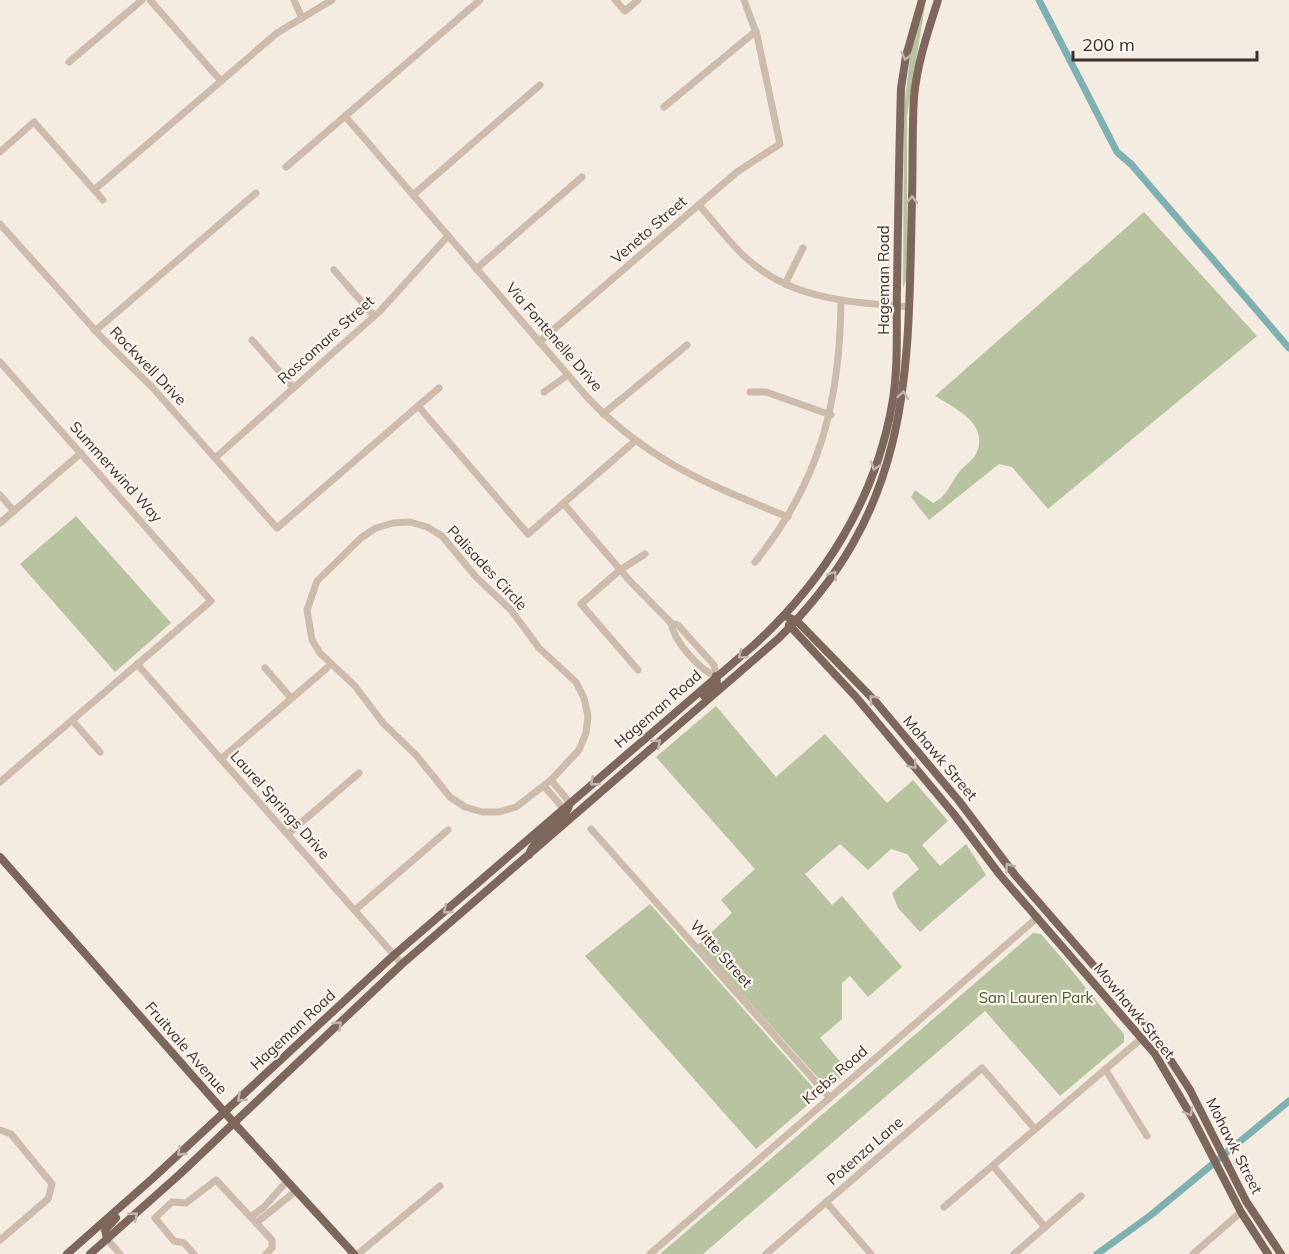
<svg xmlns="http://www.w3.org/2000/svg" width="1289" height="1254" viewBox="0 0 1289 1254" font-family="Mulish,sans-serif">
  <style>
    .green { fill: #b8c4a0 }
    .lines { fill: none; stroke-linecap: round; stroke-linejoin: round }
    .canal { stroke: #7fb0b2; stroke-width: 7 }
    .minor { stroke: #cdbbac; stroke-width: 7 }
    .major { stroke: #7d675c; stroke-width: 8 }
    .oneway { stroke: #c2b5ac }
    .labels { text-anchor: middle; stroke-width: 4.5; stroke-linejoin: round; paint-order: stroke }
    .street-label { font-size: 15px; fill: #3b302b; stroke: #fbf5ee }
    .park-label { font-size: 15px; fill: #4a5a2e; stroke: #fbf5ee }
  </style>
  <rect width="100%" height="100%" fill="#f4ebe1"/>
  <g class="green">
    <path d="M926 0 907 116V278L903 288 904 107 911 50Z"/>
    <path d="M1144 212 1257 336 1048 509 1012 467 999 464 929 520 911 497 915 490 933 503C948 496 950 483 960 471 965 465 973 460 976 454 990 424 956 409 935 396Z"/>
    <path d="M76 516 171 623 115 672 20 564Z"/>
    <path d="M716 706 776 777 825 734 887 803 913 780 948 821 922 845 940 866 966 844 986 875 920 932 898 908 892 893 919 869 907 854 891 849 868 870 840 844 805 874 832 905 842 896 902 967 868 997 850 976 842 983V1019L820 1038 848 1071 828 1089 698 945 732 913 721 900 755 869 656 757Z"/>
    <path d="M650 904 818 1093 817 1097 756 1149 585 956Z"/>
    <path d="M1033 933 1041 934C1070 966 1095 1001 1124 1034V1042L1060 1096 985 1011 703 1254H660Z"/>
  </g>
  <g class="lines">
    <g class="canal">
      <path d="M1039 0 1117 152 1131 164 1289 348"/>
      <path d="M1097 1254 1151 1215 1289 1101"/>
    </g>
    <g class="minor">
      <path d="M150 0 221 81"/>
      <path d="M294 0 302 18"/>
      <path d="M615 0 625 11 638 0"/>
      <path d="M69 62 142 0"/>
      <path d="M664 107 756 31"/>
      <path d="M345 116 587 397C648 461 707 484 788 517"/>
      <path d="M0 152 34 122 103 200"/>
      <path d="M286 167 480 0"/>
      <path d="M94 190 277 33 332 0"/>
      <path d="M413 195 540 85"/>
      <path d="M699 205C714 222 728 241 745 257 791 300 850 302 909 307"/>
      <path d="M0 224 103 339 152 387 277 528 439 388"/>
      <path d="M476 269 582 177"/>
      <path d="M334 270 374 316"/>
      <path d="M785 284 803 248"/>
      <path d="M95 331 256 193"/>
      <path d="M252 340 293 387"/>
      <path d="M539 342 737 172 780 144 757 35 744 0"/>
      <path d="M0 362 211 601 0 782"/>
      <path d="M544 392 568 375"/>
      <path d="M750 392H766L831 415"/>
      <path d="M418 406 528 534 635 441"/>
      <path d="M603 414 687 345"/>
      <path d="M215 458 380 311 448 236"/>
      <path d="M0 495 14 511"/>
      <path d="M563 503 630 581 671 623 678 625 714 665 716 676"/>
      <path d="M410 522 427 527 442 536 476 577 511 610 539 648 576 682 584 698 588 716 586 733 579 750 551 780 516 807 499 812H482L465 807 450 797 416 755 383 723 355 686 320 653 312 640 307 610 317 581 362 537 376 528 393 523Z"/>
      <path d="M0 523 81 453"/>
      <path d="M755 562C820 482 840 402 841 301"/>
      <path d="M671 623C674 641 699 670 716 676"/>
      <path d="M137 664 402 964"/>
      <path d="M265 668 291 698"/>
      <path d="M638 670 581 604 620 570 645 554"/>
      <path d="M72 720 100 752"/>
      <path d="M221 759 327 668"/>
      <path d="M551 780 570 803"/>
      <path d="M544 786 564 809"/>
      <path d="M591 829 830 1098"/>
      <path d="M288 834 359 773"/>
      <path d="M355 910 448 830"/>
      <path d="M1105 1069 1147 1136"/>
      <path d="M0 1130 11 1134 52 1184 48 1199 0 1240"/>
      <path d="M993 1166 1045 1227"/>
      <path d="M826 1202 871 1254"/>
      <path d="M944 1207 1142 1038"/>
      <path d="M251 1217 264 1207 287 1181"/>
      <path d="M256 1223 296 1191"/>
      <path d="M107 1239 120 1254"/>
      <path d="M194 1254 184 1243 174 1241 155 1218 172 1202 186 1203 216 1180 272 1240V1248L266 1254"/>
      <path d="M358 1254 440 1186"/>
      <path d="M650 1254 1038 917"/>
      <path d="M766 1254 982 1068 1035 1129"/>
      <path d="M1014 1254 1081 1196"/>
      <path d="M1193 1254 1241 1212"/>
    </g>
    <g class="major">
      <path d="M785 616 797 621 876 702 959 801 1015 875 1154 1035 1190 1090 1246 1201 1281 1254"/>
      <path d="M789 625 856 697 953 813 1000 875 1155 1054 1193 1119 1241 1212 1268 1254"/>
      <path d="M704 696 717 684 716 676"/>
      <path d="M529 855C535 834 561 828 569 806"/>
      <path d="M0 857 234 1123 354 1254"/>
      <path d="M107 1239 105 1230 116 1218"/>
      <path d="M67 1254 153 1178 394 955 754 645C824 581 875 500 892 405 899 366 896 328 897 288 898 221 899 155 901 88L906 56 922 0"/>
      <path d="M90 1254 180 1174 402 964 779 638C914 505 908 372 912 197 913 164 912 130 914 97 917 64 928 31 938 0"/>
    </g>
  </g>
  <defs><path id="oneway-chevron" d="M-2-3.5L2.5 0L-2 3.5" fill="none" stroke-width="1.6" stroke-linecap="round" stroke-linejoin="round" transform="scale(1.5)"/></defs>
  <g class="oneway">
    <use href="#oneway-chevron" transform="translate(906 56) rotate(101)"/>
    <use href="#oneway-chevron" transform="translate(912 200) rotate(-89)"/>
    <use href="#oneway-chevron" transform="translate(903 395) rotate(-82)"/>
    <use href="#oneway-chevron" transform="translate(875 466) rotate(110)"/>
    <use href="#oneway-chevron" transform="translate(833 575) rotate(-56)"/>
    <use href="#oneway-chevron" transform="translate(742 655) rotate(141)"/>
    <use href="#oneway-chevron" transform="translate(873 699) rotate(-133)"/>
    <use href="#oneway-chevron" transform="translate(657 743) rotate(-42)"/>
    <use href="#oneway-chevron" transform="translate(913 765) rotate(50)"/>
    <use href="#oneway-chevron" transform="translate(594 782) rotate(139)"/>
    <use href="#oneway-chevron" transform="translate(1009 867) rotate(-127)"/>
    <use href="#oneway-chevron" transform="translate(447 910) rotate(139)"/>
    <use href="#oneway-chevron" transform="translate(338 1025) rotate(-43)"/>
    <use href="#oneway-chevron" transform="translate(241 1098) rotate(137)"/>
    <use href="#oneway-chevron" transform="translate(1189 1112) rotate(61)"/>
    <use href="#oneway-chevron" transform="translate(181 1152) rotate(137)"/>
    <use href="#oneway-chevron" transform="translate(134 1216) rotate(-41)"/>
  </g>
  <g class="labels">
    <g class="street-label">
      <text transform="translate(649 230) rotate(-41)" y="5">Veneto Street</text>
      <text transform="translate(884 280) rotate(-90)" y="5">Hageman Road</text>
      <text transform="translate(554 337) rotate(49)" y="5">Via Fontenelle Drive</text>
      <text transform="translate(326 340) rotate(-42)" y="5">Roscomare Street</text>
      <text transform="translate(148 366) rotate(46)" y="5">Rockwell Drive</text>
      <text transform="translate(116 472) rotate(48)" y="5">Summerwind Way</text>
      <text transform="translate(487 568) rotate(47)" y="5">Palisades Circle</text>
      <text transform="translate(658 709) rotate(-41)" y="5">Hageman Road</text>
      <text transform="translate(940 758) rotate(50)" y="5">Mohawk Street</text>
      <text transform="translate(280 805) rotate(48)" y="5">Laurel Springs Drive</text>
      <text transform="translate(721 954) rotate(48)" y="5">Witte Street</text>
      <text transform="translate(1134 1011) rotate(51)" y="5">Mowhawk Street</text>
      <text transform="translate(293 1030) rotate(-43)" y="5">Hageman Road</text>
      <text transform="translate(186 1048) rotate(49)" y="5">Fruitvale Avenue</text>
      <text transform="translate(835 1075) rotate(-41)" y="5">Krebs Road</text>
      <text transform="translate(1234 1146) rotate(63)" y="5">Mohawk Street</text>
      <text transform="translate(865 1151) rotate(-41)" y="5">Potenza Lane</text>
    </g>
    <g class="park-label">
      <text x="1036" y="1003">San Lauren Park</text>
    </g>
  </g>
  <path d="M1073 51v9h184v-9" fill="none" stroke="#3b302b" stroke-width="3"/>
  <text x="1082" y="51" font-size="18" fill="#3b302b" stroke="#fbf5ee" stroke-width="4.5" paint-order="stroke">200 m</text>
</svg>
